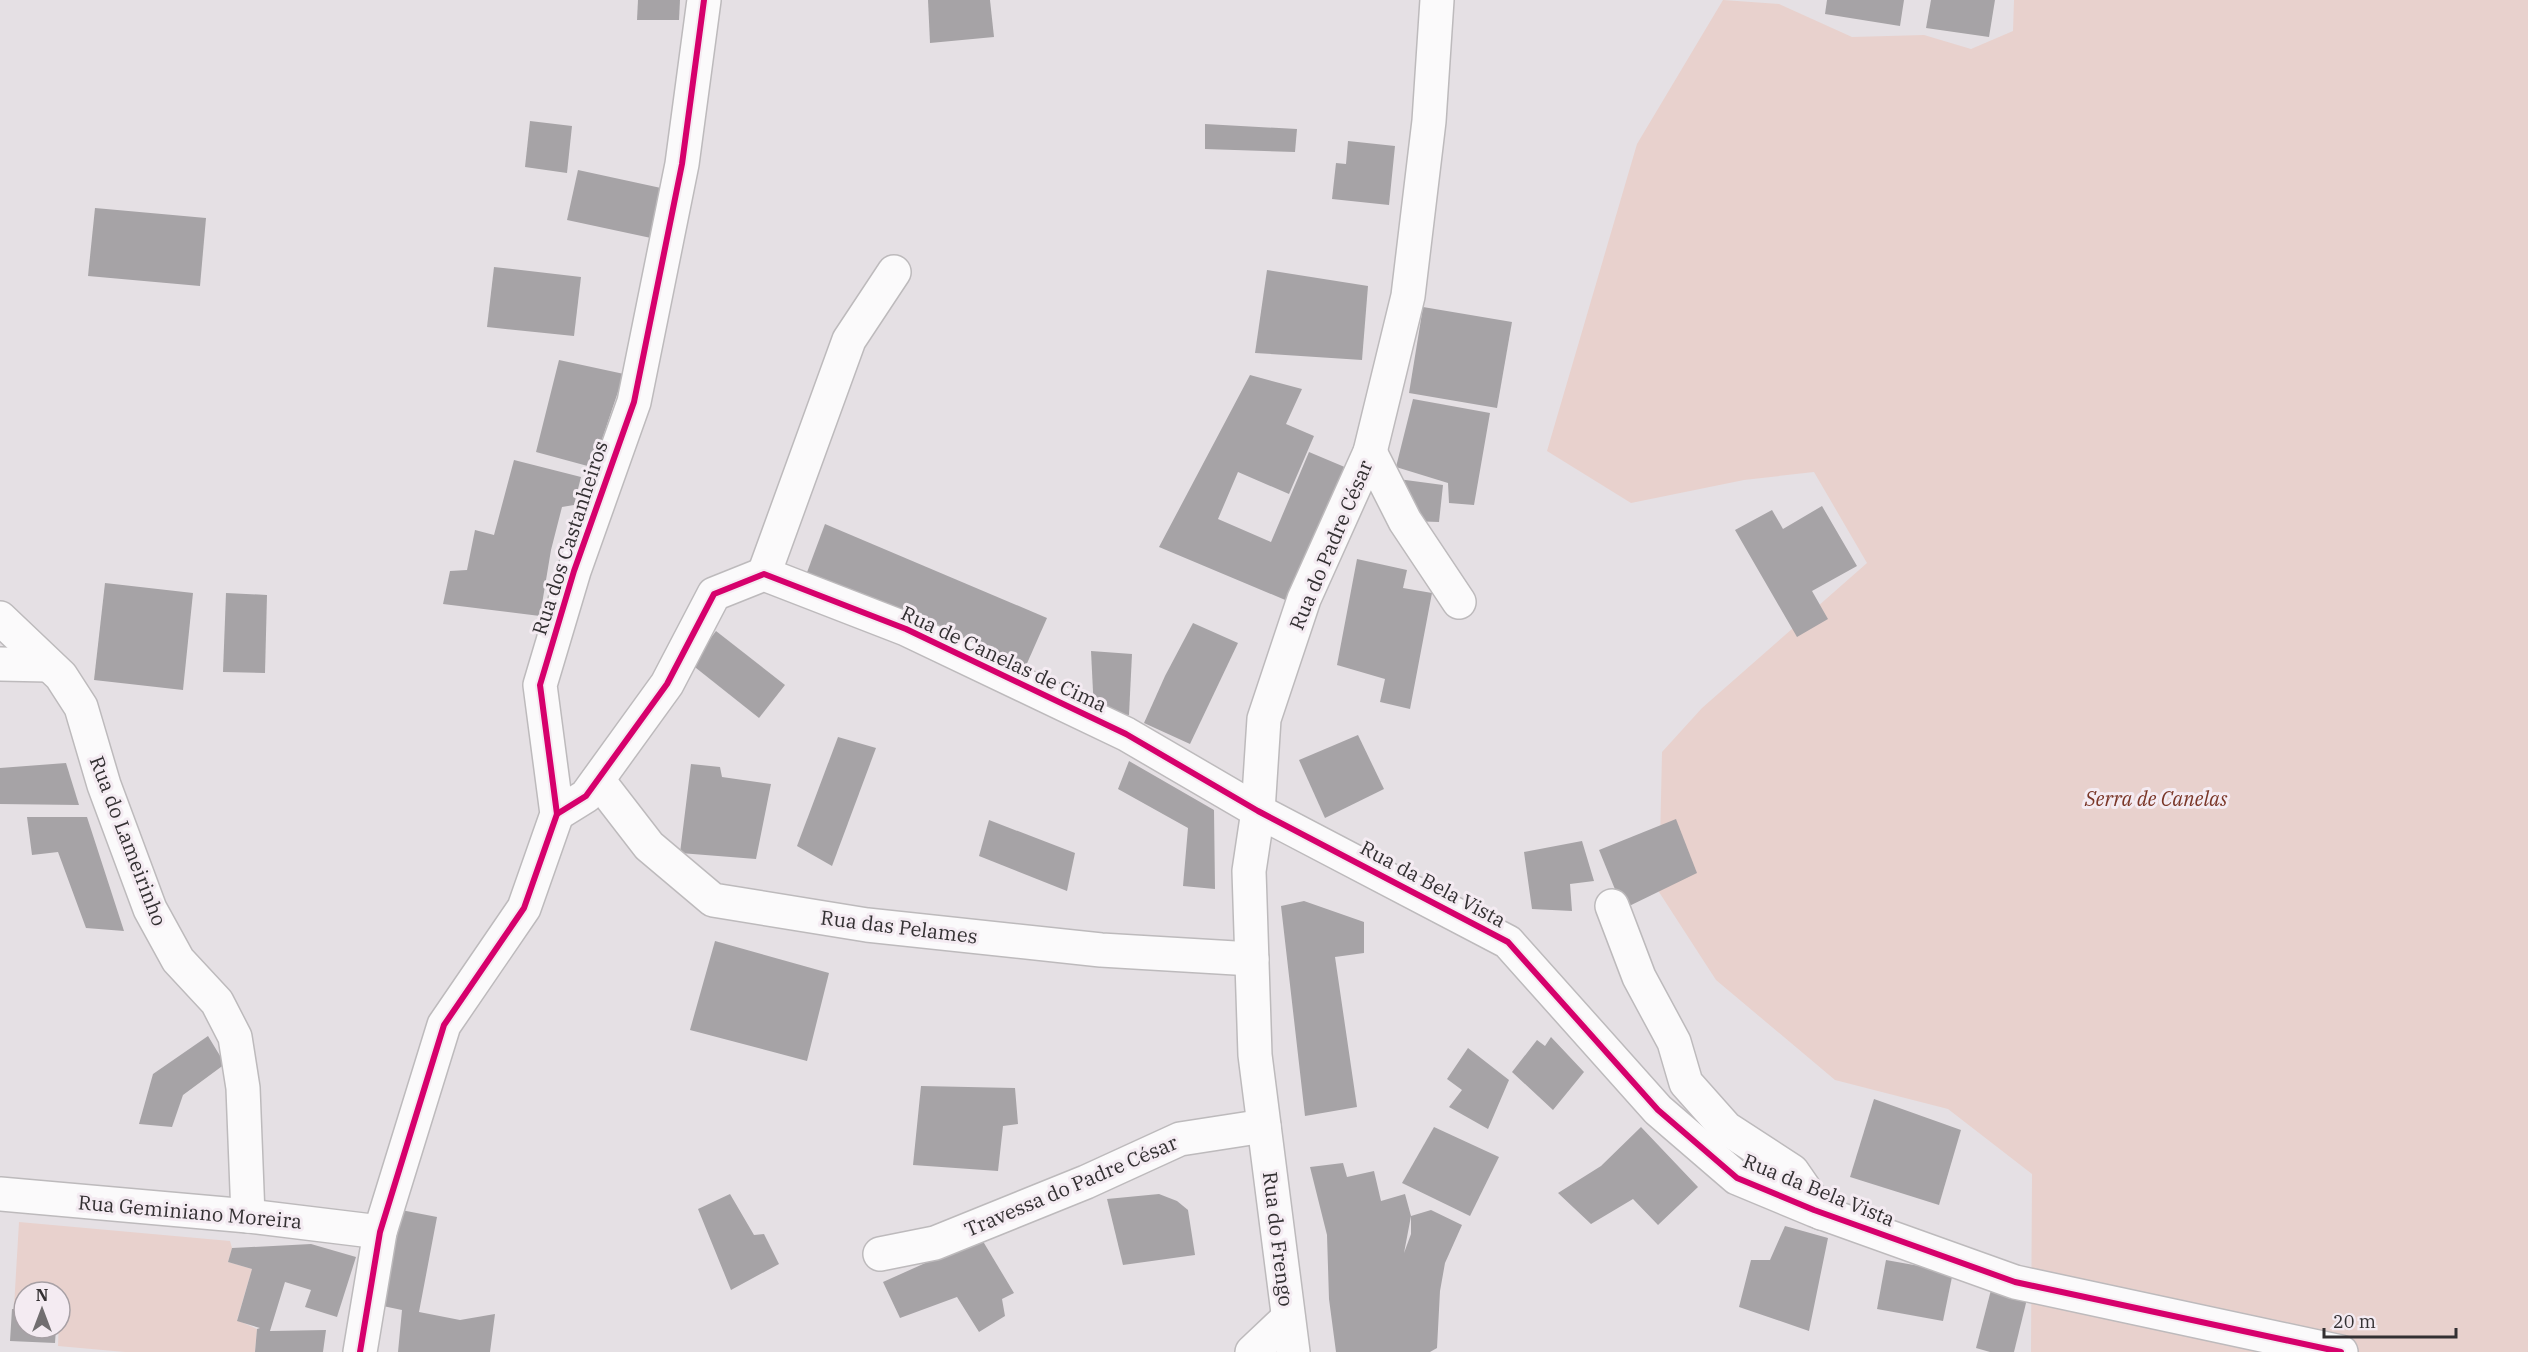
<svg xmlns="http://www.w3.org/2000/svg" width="2528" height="1352" viewBox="0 0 2528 1352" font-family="'IBM Plex Serif',serif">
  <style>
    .green { fill: #e8d1cd }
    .building { fill: #a6a3a6; fill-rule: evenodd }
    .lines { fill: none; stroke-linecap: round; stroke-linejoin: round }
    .street-casing { stroke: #bdbabc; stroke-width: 36 }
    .street { stroke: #fbfafb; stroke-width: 33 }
    .cycleway-casing { stroke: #f4ebf2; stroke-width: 10 }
    .cycleway { stroke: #d6006c; stroke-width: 6 }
    .labels { text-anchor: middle; stroke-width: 6; stroke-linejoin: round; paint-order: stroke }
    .street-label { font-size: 20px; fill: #333032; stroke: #f4ebf2 }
    .park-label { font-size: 20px; font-style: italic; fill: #7a3627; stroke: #f4ebf2 }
  </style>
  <rect width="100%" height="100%" fill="#e5e0e4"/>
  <g class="green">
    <path d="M1723 0 1779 4 1852 37 1924 35 1971 49 2013 31 2014 0H2528V1352H2031L2032 1174 1948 1109 1835 1080 1716 980 1659 892 1662 752 1702 708 1867 563 1814 472 1744 480 1631 503 1547 451 1637 144Z"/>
    <path d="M19 1222 230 1241 232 1248 228 1262 252 1269 237 1320 257 1329 255 1352H125L58 1346 60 1292H24V1308L14 1307Z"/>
  </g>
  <g class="building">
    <path d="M638 0H680L679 20H637Z"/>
    <path d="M928 0H990L994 37 930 43Z"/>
    <path d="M1827 0H1904L1900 26 1825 14Z"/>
    <path d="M1931 0H1995L1989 37 1926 28Z"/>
    <path d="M530 121 572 126 567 173 525 167Z"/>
    <path d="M1205 124 1297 129 1295 152 1205 149Z"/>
    <path d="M1348 141 1395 146 1389 205 1332 199 1336 163 1346 164Z"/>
    <path d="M578 170 661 188 651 238 567 220Z"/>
    <path d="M95 208 206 218 200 286 88 276Z"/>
    <path d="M494 267 581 277 574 336 487 327Z"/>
    <path d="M1267 270 1368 286 1362 360 1255 353Z"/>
    <path d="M1423 307 1512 322 1497 408 1409 393Z"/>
    <path d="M559 360 624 374 594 463 595 468 536 452Z"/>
    <path d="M1250 375 1302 389 1286 424 1314 436 1289 494 1238 472 1218 519 1271 542 1309 452 1347 468 1290 602 1159 547Z"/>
    <path d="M1413 399 1490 413 1474 505 1449 503 1448 483 1396 467Z"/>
    <path d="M514 460 581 477 574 505 562 507 551 550 540 616 443 604 450 571 467 570 475 530 494 535Z"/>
    <path d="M1398 479 1443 485 1439 522 1410 521Z"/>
    <path d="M1822 506 1857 566 1812 591 1828 619 1797 637 1735 530 1772 510 1783 529Z"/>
    <path d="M825 524 1047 618 1025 668 806 575Z"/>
    <path d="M1357 559 1407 570 1403 588 1432 593 1410 709 1380 702 1385 679 1337 665Z"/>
    <path d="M105 583 193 593 183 690 94 680Z"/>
    <path d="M226 593 267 595 265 673 223 672Z"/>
    <path d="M1193 623 1238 643 1190 744 1144 723 1165 676Z"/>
    <path d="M716 631 785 685 759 718 691 664Z"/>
    <path d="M1091 651 1132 654 1129 715 1094 712Z"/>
    <path d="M1358 735 1384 789 1325 818 1299 760Z"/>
    <path d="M838 737 876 748 832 866 797 846Z"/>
    <path d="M1129 761 1214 810 1215 889 1183 886 1188 828 1118 789Z"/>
    <path d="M66 763 79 805 0 804V768Z"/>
    <path d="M691 764 720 767 722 777 771 784 756 859 680 853Z"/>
    <path d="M27 817H87L124 931 86 928 58 852 32 855Z"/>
    <path d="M1676 819 1697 873 1623 909 1599 850Z"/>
    <path d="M989 820 1075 853 1067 891 979 856Z"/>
    <path d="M1582 841 1594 881 1570 884 1572 911 1532 909 1524 852Z"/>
    <path d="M1304 901 1364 922V953L1335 957 1357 1107 1305 1116 1281 906Z"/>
    <path d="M715 941 829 973 807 1061 690 1030Z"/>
    <path d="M208 1036 225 1064 183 1095 172 1127 139 1124 153 1074Z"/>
    <path d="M1551 1037 1584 1072 1553 1110 1512 1072 1537 1040 1545 1046Z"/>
    <path d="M1468 1048 1509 1080 1488 1129 1449 1107 1462 1090 1447 1079Z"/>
    <path d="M921 1086 1015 1088 1018 1124 1003 1126 998 1171 913 1165Z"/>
    <path d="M1874 1099 1961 1130 1939 1205 1850 1177Z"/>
    <path d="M1434 1127 1499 1157 1470 1216 1402 1183Z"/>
    <path d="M1641 1127 1698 1187 1658 1225 1633 1199 1591 1224 1558 1193 1601 1166Z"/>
    <path d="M1343 1163 1347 1177 1374 1171 1381 1201 1405 1194 1411 1216 1431 1210 1462 1225 1445 1263 1440 1291 1437 1348 1430 1352H1336L1329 1299 1327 1235 1310 1167ZM1411 1216V1234L1404 1253Z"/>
    <path d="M730 1194 754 1235 764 1234 779 1264 731 1290 698 1209Z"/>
    <path d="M1159 1194 1177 1201 1188 1210 1195 1255 1123 1265 1107 1199Z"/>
    <path d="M396 1209 437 1217 419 1312 460 1320 495 1314 490 1352H398L402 1310 378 1305Z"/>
    <path d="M1785 1226 1828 1238 1809 1331 1739 1307 1751 1260H1770Z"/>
    <path d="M981 1238 1014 1293 1002 1299 1005 1316 979 1332 957 1297 900 1318 883 1282Z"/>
    <path d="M311 1244 356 1257 337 1317 305 1307 311 1290 285 1282 270 1331 326 1330 323 1352H255L257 1329 260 1328 237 1321 252 1269 228 1262 232 1248Z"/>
    <path d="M1886 1260 1953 1272 1943 1321 1877 1309Z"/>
    <path d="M1991 1290 2027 1299 2014 1352H1990L1976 1348Z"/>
    <path d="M12 1309 24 1310V1328H56L55 1343 10 1341Z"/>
  </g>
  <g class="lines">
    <g class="street-casing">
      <g id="street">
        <path d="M1370 452 1405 521 1459 602"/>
        <path d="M764 574 849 340 894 272"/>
        <path d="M0 618 61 676 81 707 104 785 150 909 178 960 217 1002 235 1037 243 1088 248 1216"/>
        <path d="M0 664 48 665"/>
        <path d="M598 780 649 846 713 900 867 925 1101 950 1252 959"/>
        <path d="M557 814 586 796 667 684 714 594 764 574 906 629 1126 734 1258 811 1508 942 1658 1110 1737 1178 1814 1210 2015 1282 2341 1352"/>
        <path d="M1612 906 1639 977 1674 1042 1686 1083 1726 1128 1792 1171 1821 1213"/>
        <path d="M0 1194 248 1216 380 1232"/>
        <path d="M880 1254 935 1243 1086 1182 1180 1139 1264 1126"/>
        <path d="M360 1352 380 1232 444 1025 524 908 557 814 540 685 574 571 634 402 682 164 704 0"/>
        <path d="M1252 1352 1288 1318"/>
        <path d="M1293 1352 1255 1055 1249 871 1258 811 1264 719 1304 599 1370 452 1408 296 1429 121 1437 0"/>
      </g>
    </g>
    <use href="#street" class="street"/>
    <g class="cycleway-casing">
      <g id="cycleway">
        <path d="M557 814 586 796 667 684 714 594 764 574 906 629 1126 734 1258 811 1508 942 1658 1110 1737 1178 1814 1210 2015 1282 2341 1352"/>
        <path d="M360 1352 380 1232 444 1025 524 908 557 814 540 685 574 571 634 402 682 164 704 0"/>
      </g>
    </g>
    <use href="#cycleway" class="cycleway"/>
  </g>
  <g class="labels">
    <g class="street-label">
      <text transform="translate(570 538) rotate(-72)" y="7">Rua dos Castanheiros</text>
      <text transform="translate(1331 545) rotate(-67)" y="7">Rua do Padre César</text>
      <text transform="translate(1004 659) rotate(25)" y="7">Rua de Canelas de Cima</text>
      <text transform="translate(128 841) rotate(69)" y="7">Rua do Lameirinho</text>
      <text transform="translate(1433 884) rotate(28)" y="7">Rua da Bela Vista</text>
      <text transform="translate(899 927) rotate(7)" y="7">Rua das Pelames</text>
      <text transform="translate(1071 1186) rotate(-23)" y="7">Travessa do Padre César</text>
      <text transform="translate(1819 1190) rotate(22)" y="7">Rua da Bela Vista</text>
      <text transform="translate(190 1212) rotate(5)" y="7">Rua Geminiano Moreira</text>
      <text transform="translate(1278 1239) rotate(83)" y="7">Rua do Frengo</text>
    </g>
    <g class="park-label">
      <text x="2156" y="806">Serra de Canelas</text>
    </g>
  </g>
  <g transform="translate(42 1310)"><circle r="28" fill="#f4ebf2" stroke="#a7a0a5" stroke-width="1.5"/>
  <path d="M0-4.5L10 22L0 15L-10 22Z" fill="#716e70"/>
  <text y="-9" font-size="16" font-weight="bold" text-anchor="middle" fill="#333032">N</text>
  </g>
  <path d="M2324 1328v9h132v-9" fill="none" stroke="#333032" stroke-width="3"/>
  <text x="2333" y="1328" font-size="18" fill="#333032" stroke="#f4ebf2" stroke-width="4.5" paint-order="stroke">20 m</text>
</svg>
